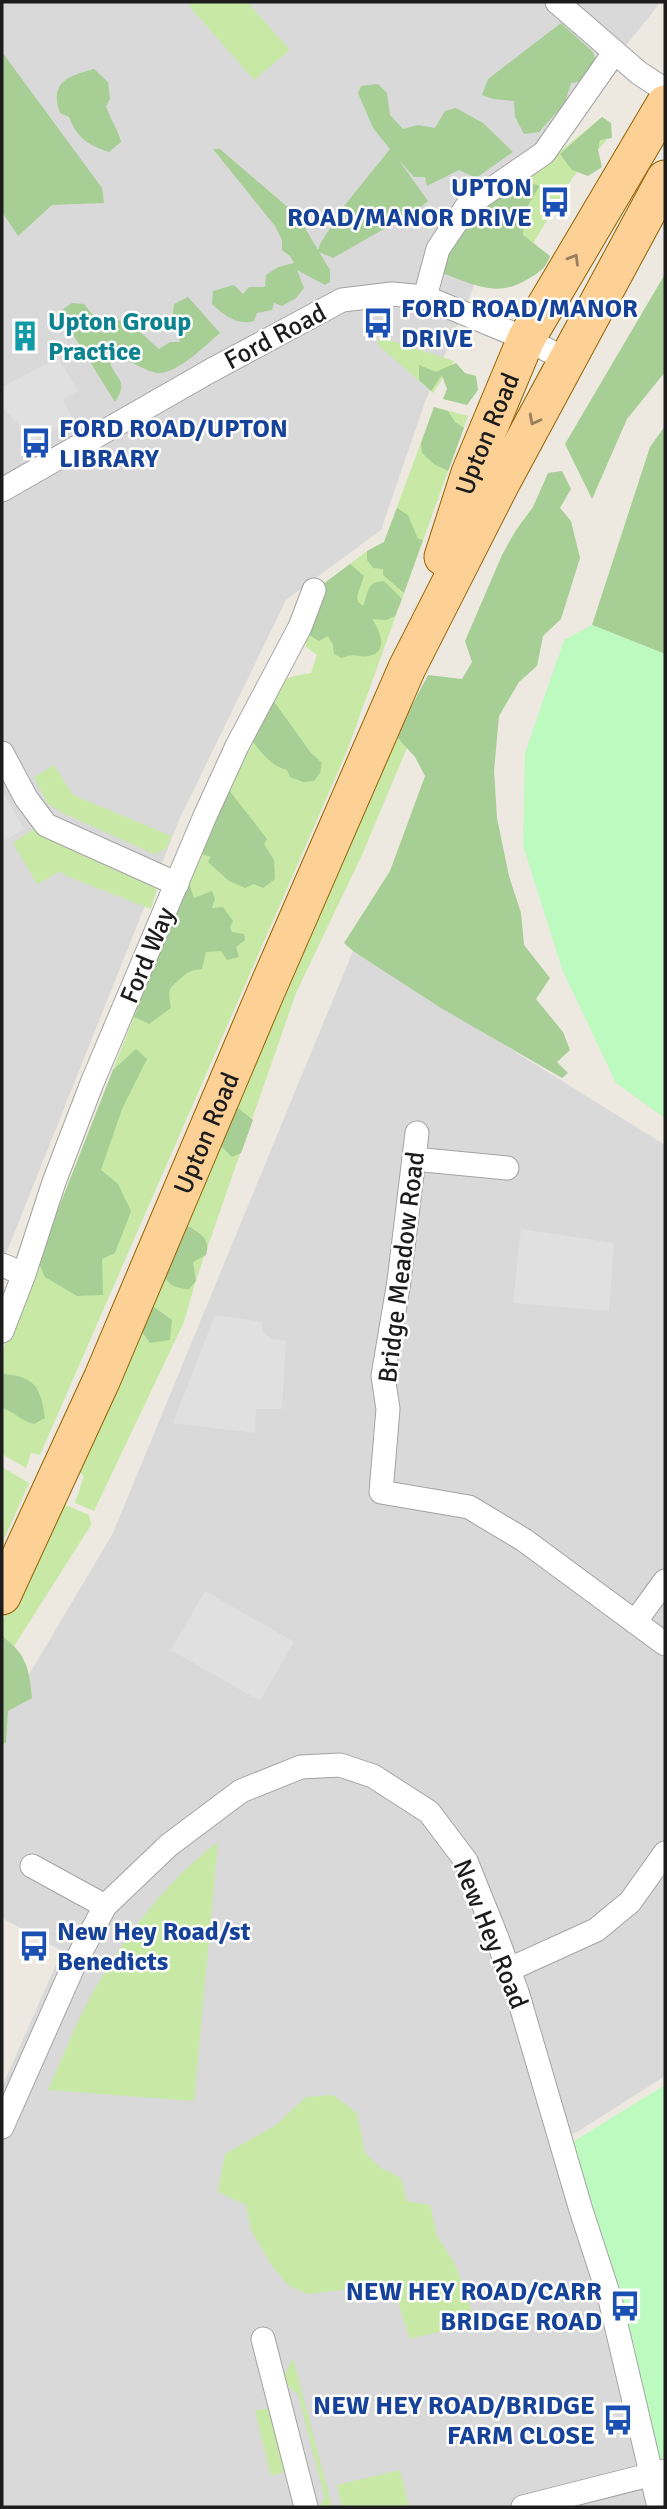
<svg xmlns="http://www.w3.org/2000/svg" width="667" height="2509" viewBox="0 0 667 2509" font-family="Signika,sans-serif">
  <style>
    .residential { fill: #dad9d9 }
    .grass { fill: #c7e9a5 }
    .forest { fill: #a6ce95 }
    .park { fill: #bcfac0 }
    .parking { fill: #e0e0e0 }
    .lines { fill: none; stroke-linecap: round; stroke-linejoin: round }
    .minor-casing { stroke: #a3a3a3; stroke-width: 25 }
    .primary-casing { stroke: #936200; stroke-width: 39 }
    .minor { stroke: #fff; stroke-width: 23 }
    .primary { stroke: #fdd096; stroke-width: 37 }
    .oneway { stroke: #987f5f }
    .labels { text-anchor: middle; stroke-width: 5; stroke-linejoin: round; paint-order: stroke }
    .transit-label { font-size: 26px; font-weight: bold; fill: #164399; stroke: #fff; text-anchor: end }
    .culture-label { font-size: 26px; font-weight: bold; fill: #0d838f; stroke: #fff; text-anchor: start }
    .street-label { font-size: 26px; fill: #1c1c1c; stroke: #fff }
  </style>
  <rect width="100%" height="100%" fill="#ede9e1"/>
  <g class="residential">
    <path d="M2 2H661L519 179 425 402 381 530 286 600 180 818 2 1264Z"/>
    <path d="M353 951 665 1145V2076L577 2132 555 2140 665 2475V2507H2V2087L62 1951 2 1918V1720L113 1533Z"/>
  </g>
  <g class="grass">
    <path d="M193 2H247L290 50 254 80 189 6Z"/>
    <path d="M602 117 611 123 606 141 573 177 519 267 481 216Z"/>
    <path d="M380 337 454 361 433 393 377 344Z"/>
    <path d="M434 407 468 416 347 751 40 1455 31 1453 26 1468 2 1454V1352L225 785 279 682 294 676 311 673 317 655 306 647 301 601 367 551 384 542Z"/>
    <path d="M402 726 414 731 362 855 296 993 195 1283 184 1322 94 1511 75 1503 84 1476 75 1469 371 780Z"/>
    <path d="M54 765 73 795 171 836 166 849 154 854 63 813 47 803 34 777Z"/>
    <path d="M33 829 46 838 157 889 151 909 64 875 61 871 37 884 13 843Z"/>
    <path d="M2 1467 29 1483 2 1544Z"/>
    <path d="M61 1503 89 1515 91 1525 2 1665V1622Z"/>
    <path d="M218 1842 194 2101 48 2090C65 2052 80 2012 102 1977 132 1927 171 1877 218 1842Z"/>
    <path d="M333 2095 357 2113 365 2153 381 2168 401 2178 407 2201 430 2205 437 2236 454 2262 467 2295 474 2323 410 2339 395 2293 358 2288 307 2294 288 2285 272 2266 251 2230 246 2205 218 2192 225 2154 276 2125 306 2097Z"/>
    <path d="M293 2358 332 2507H318L325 2498 298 2394 284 2383 285 2374Z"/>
    <path d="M269 2408 285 2472 271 2476 255 2411Z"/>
    <path d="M400 2470 409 2507H342L337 2485Z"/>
  </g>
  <g class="forest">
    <path d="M561 23 593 52 598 69 588 80 571 83 565 103 539 132 524 134 515 117 514 101 493 99 482 95 488 79Z"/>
    <path d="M2 52 102 188 104 203 52 205 18 236 2 212Z"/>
    <path d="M94 69 108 82 110 99 106 106C110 119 118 129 121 142L109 152C88 145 77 138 69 117L60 113C49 82 68 76 94 69Z"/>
    <path d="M378 84 387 93 390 115 403 129 418 125 435 128 445 111 456 108 483 123 513 152 476 178 459 170 427 186 425 177H414L398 159 428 201 419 209 333 258 319 252 330 270V282L325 285 297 270 304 288 296 298 282 306 274 303 272 310 257 313 254 321C237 326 224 315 212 304L213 291 234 285 243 294 249 287H265L266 275 278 267 294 263 290 256 282 250V240L275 226 213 149H220L298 216 318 250 320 244 344 206 390 149 373 128 358 93 361 86Z"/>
    <path d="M602 117 611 123 612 138 600 140 598 150 602 167 588 176 572 170 560 154Z"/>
    <path d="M519 179 540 186C528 202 523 215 523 235L550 256C545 269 540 272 528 279 497 298 476 285 444 274L446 256 479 211Z"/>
    <path d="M665 274V372L627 419 592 499 565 444Z"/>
    <path d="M188 297 220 333C206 345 177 374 158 373 150 373 130 361 121 358L110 363C117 381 129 381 115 402L59 312 72 303 84 304 92 314 103 324C127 311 142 336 159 349L170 342H180L172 319 174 304Z"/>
    <path d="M456 363 465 373 476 376 478 390 467 405 443 399 447 389 442 375 431 391 419 380V365L436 372Z"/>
    <path d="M434 407 448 411 455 422 464 428 448 471 434 464 422 453 421 443Z"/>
    <path d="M665 426V654L592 625 650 447Z"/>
    <path d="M562 471 571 489 560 508 571 521 580 558 561 619 543 636 537 666 519 682 499 716 494 771 497 818 509 876 521 913 524 945 550 978 536 999 563 1032 570 1050 557 1062 568 1073 562 1078 441 1008 353 951 344 943 390 871 425 776 415 757 396 736 428 675 462 679 472 662 465 641 502 555 516 530 533 507 548 473Z"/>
    <path d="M397 508 408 515 418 539 423 540 404 593 383 575V569L373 568 367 560V551L384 542Z"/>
    <path d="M350 564 364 576 357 596 358 602 363 606C369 592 366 582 384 581L402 599 395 616 386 620 372 619C379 629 390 652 369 656 357 658 356 652 342 658L334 654 333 645 328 636 319 641 309 635V615L302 600Z"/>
    <path d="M270 696 311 753 322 763 320 773 314 781 303 782 290 777 287 770C269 765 261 752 249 737Z"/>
    <path d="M225 785 267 839 264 844 274 860 275 879 263 888 254 884 245 888 229 881 208 862 211 857 198 853Z"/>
    <path d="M188 880 194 898 212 891 215 899 212 908 223 907 233 921 230 927 232 932 244 934 245 940 236 947 239 957 227 960 221 951 206 952 202 969C191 970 188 972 181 978 167 990 168 989 171 1008L149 1024 134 1017Z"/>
    <path d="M136 1049 147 1059 122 1109 101 1170 118 1184 131 1211 115 1253 102 1259 103 1295 77 1296 45 1277 38 1261 113 1070Z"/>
    <path d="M233 1104 253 1120 241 1153 232 1157 217 1142Z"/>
    <path d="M182 1222C196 1232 212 1236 206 1255L193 1262 196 1281 189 1289C172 1288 168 1284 161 1270Z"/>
    <path d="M147 1302 172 1320 170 1340 150 1343 137 1325Z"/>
    <path d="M3 1374C35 1376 41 1388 45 1418L34 1424C21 1421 15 1412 2 1408Z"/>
    <path d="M2 1636C27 1655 29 1668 32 1698L8 1711 6 1743 2 1744Z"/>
  </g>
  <g class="park">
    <path d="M592 625 665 654V1118L616 1083 562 969 523 845 525 753 564 640Z"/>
    <path d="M665 2085V2464L655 2467 568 2145Z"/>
  </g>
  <g class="parking">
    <path d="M58 358 78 391 63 399 73 419 31 443 22 428 2 407V387Z"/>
    <path d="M2 790 24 829 2 842Z"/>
    <path d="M521 1229 614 1243 609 1311 513 1303Z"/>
    <path d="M215 1315 262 1322 263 1332 271 1339 286 1341 282 1409H256L255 1433 173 1423Z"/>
    <path d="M205 1591 294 1642 260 1701 171 1650Z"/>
  </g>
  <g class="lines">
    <g class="minor-casing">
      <g id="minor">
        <path d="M557 2 639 73 665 90"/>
        <path d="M425 297 438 249 467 206 544 153 614 53"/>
        <path d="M2 490 210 371 342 300 392 294 425 297 526 339 567 360"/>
        <path d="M2 753 26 798 46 825 177 884"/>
        <path d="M417 1133 399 1281 383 1376 388 1409 381 1492 469 1507 524 1540 665 1644"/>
        <path d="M414 1159 507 1168"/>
        <path d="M2 1265 24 1274"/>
        <path d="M2 1331 24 1274 54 1182 92 1083 205 816 237 746 300 627 314 590"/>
        <path d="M635 1622 665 1581"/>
        <path d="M32 1866 105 1906"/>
        <path d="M508 1970 596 1930 630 1902 665 1853"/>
        <path d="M2 2127 73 1967 105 1906 169 1845 241 1791 301 1767 340 1765 373 1776 429 1812 466 1861 495 1933 517 1992 581 2210 610 2299 659 2507"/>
        <path d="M263 2339 306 2507"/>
        <path d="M523 2507 665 2471"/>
      </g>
    </g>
    <g class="primary-casing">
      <g id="primary">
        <path id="s1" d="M443 557 470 473 526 339 665 104"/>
        <path id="s2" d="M2 1596 102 1379 265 994 407 668 500 485 665 179"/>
      </g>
    </g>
    <use href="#minor" class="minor"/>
    <use href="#primary" class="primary"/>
  </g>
  <defs><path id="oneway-chevron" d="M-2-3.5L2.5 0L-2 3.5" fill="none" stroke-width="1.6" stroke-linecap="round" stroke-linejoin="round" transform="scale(1.75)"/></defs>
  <g class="oneway">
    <use href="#oneway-chevron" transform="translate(574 259) rotate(-59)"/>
    <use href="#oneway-chevron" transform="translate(534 420) rotate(118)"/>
  </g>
  <defs>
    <g id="bus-bare" transform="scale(2.415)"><path d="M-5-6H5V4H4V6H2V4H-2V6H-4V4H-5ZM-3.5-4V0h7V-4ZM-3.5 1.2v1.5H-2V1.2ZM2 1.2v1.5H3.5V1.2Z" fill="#1a4fb4" stroke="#fff" stroke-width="2.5" paint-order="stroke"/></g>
    <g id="building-bare" transform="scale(2.415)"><path d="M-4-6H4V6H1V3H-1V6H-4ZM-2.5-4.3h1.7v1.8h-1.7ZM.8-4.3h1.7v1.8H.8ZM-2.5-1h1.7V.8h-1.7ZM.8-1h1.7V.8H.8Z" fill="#0f9aa8" stroke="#fff" stroke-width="2.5" paint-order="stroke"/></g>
  </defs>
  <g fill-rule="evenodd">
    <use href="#bus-bare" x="555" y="202"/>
    <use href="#bus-bare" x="378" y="323"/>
    <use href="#building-bare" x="25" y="336"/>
    <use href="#bus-bare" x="36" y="443"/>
    <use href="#bus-bare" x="34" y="1946"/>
    <use href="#bus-bare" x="625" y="2306"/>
    <use href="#bus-bare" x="618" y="2420"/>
  </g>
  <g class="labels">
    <g class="transit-label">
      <text x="532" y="196">UPTON<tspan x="532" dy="30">ROAD/MANOR DRIVE</tspan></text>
      <text x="401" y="317" text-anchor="start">FORD ROAD/MANOR<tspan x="401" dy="30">DRIVE</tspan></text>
      <text x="59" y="437" text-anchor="start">FORD ROAD/UPTON<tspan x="59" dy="30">LIBRARY</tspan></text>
      <text x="57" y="1940" text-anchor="start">New Hey Road/st<tspan x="57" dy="30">Benedicts</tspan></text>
      <text x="602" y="2300">NEW HEY ROAD/CARR<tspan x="602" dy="30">BRIDGE ROAD</tspan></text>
      <text x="595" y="2414">NEW HEY ROAD/BRIDGE<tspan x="595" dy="30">FARM CLOSE</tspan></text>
    </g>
    <g class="culture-label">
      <text x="48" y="330">Upton Group<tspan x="48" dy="30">Practice</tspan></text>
    </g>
    <g class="street-label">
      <text transform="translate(275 336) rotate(-28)" y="9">Ford Road</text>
      <text dy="9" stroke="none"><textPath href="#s1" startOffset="131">Upton Road</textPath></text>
      <text transform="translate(147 955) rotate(-67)" y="9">Ford Way</text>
      <text dy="9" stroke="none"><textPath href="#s2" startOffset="506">Upton Road</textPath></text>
      <text transform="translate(401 1267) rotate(-83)" y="9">Bridge Meadow Road</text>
      <text transform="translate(491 1934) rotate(68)" y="9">New Hey Road</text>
    </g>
  </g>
  <rect width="667" height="2509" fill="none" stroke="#1c1c1c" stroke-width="7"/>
</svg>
